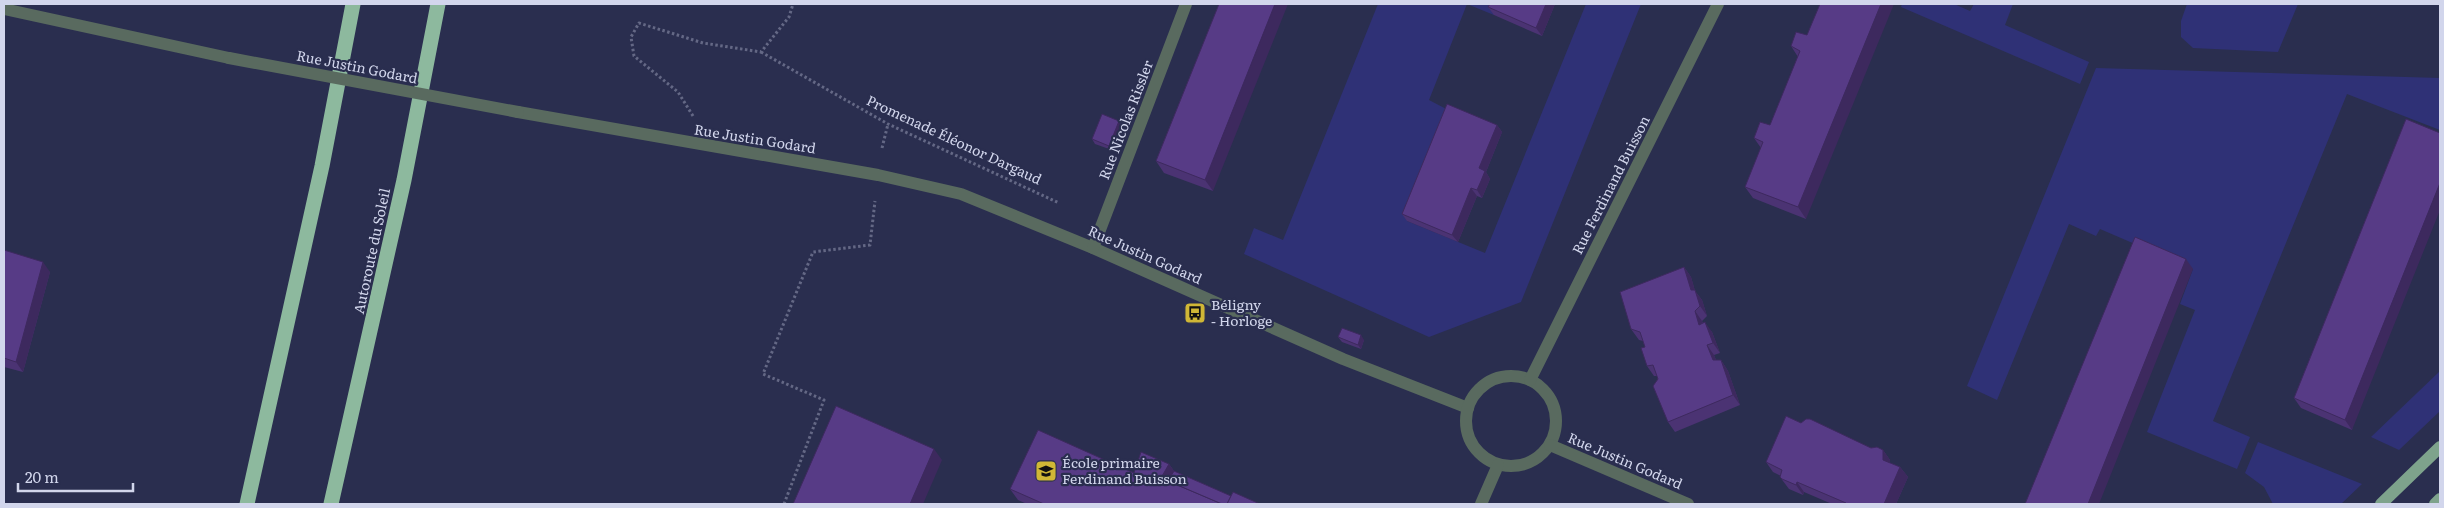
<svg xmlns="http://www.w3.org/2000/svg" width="2444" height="508" viewBox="0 0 2444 508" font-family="Literata,serif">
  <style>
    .green { fill: #2f3176 }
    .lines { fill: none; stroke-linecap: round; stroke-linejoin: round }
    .path { stroke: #646885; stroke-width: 3; stroke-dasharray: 2.5 2.5; stroke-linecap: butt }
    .street { stroke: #596a5f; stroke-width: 12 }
    .primary { stroke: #7ea38c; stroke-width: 12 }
    .highway { stroke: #8db99e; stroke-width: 15 }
    .street-bridge { stroke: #596a5f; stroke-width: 12 }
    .wall { fill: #4b3373 }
    .shaded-wall { fill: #3d295e }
    .building { fill: #573b86; stroke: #3d295e }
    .labels { text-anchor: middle; stroke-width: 4.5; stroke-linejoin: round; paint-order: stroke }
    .street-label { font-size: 14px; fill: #d2d6ec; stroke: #2a2e4f }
    .poi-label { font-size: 14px; fill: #d2d6ec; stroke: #2a2e4f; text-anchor: start }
  </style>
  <rect width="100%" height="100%" fill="#2a2e4f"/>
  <g class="green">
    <path d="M1378 4H1498L1494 15 1467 4 1429 100 1452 112 1407 221 1485 253 1586 4H1641L1521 302 1429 337 1244 254 1254 228 1283 240Z"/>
    <path d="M1902 4H1954L1970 11 1974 4H2013L2005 25 2089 62 2080 84 1901 7Z"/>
    <path d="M2187 4H2298L2278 52 2193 48 2181 37V21Z"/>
    <path d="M2096 68 2440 78V130L2347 94 2213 421 2250 437 2237 469 2147 432 2195 310 2180 304 2193 269 2100 229 2096 236 2069 224 1997 400 1967 386Z"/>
    <path d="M2440 371V411L2399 450 2371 437Z"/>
    <path d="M2258 442 2362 484 2341 504H2273L2264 487 2245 473Z"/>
  </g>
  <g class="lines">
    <g class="path">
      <path d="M761 52 888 124 1059 203"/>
      <path d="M693 116 678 92 634 56 631 37 639 23 703 43 761 52 789 17 793 4"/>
      <path d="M882 148 888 124"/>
      <path d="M784 504 824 400 763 374 813 252 870 245 875 201"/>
    </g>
    <g class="street">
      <path d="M4 9 229 58"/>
      <path d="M518 112 878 175 961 194 1093 248 1343 359 1468 408"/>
      <path d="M1093 248 1186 4"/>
      <circle cx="1511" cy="421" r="45"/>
      <path d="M1530 380 1718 4"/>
      <path d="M1550 445 1688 504"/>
      <path d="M1481 504 1498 465"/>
    </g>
    <g class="primary">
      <path d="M2381 504 2440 447"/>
      <path d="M2435 504 2440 499"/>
    </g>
    <g class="highway">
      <path d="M247 504 322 166 353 4"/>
      <path d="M331 504 404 180 438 4"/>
    </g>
    <path class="street-bridge" d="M229 58 518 112"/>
  </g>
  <g class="wall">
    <path d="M1219 4 1213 191 1164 173 1156 161Z"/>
    <path d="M1490 4H1555L1542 36 1494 15 1488 7Z"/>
    <path d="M1807 35 1806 219 1753 198 1745 187 1761 148 1754 138 1770 125 1798 57 1791 46Z"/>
    <path d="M2406 119 2352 430 2301 408 2294 398Z"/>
    <path d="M1119 121 1122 125 1112 150 1095 144 1092 139Z"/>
    <path d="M1497 125 1502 132 1486 172 1490 179 1482 198 1477 196 1458 242 1407 221 1402 214Z"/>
    <path d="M4 250 50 272 23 372 4 367Z"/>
    <path d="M1684 267 1691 277 1695 291 1702 300 1707 316 1702 321 1703 323 1712 332 1720 353 1714 355 1716 360H1721L1728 371 1740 405 1675 432 1668 422 1657 376H1654L1647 366 1645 347 1643 341 1639 340 1631 329Z"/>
    <path d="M1338 337 1364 340 1361 349 1342 342Z"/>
    <path d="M1801 423 1871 448 1883 450 1890 460V463L1900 467 1908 477 1896 504H1832L1804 492 1803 495 1789 489 1780 477 1781 476 1773 472 1766 462Z"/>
    <path d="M1169 464 1174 471 1231 496 1260 504H1027L1018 500 1010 489 1134 473Z"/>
  </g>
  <g class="shaded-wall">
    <path d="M1275 4H1288L1213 191 1205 180Z"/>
    <path d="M1546 4H1555L1542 36 1536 28Z"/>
    <path d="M1881 4H1894L1806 219 1798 207Z"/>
    <path d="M1119 121 1122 125 1112 150 1109 146Z"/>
    <path d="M1497 125 1502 132 1486 172 1490 179 1482 198 1477 190 1479 168Z"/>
    <path d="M2440 183V210L2352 430 2345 420Z"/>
    <path d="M1471 188 1477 196 1458 242 1452 235Z"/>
    <path d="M2186 259 2193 269 2099 504H2088Z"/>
    <path d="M43 262 50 272 23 372 16 362Z"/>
    <path d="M1684 267 1691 277 1695 291 1702 300 1707 316 1700 306 1691 290Z"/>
    <path d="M1695 311 1702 321 1706 335 1699 325Z"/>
    <path d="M1705 322 1712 332 1720 353 1713 343Z"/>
    <path d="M1361 335 1364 340 1361 349 1358 345Z"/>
    <path d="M1707 345 1714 355 1720 370 1713 360Z"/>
    <path d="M1721 360 1728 371 1740 405 1733 395Z"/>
    <path d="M934 449 942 460 923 504H910Z"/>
    <path d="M1883 450 1890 460V470L1883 460Z"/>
    <path d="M1169 464 1177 475 1171 487 1161 478Z"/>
    <path d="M1900 467 1908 477 1896 504H1884Z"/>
    <path d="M1797 482 1804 492 1803 495 1796 485Z"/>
  </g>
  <g class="building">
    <path d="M1219 4H1275L1205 180 1156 161Z"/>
    <path d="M1490 4H1546L1536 28 1488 7Z"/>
    <path d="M1820 4H1881L1798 207 1745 187 1763 142 1754 138 1760 122 1770 125 1800 51 1791 46 1796 32 1807 35Z"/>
    <path d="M1447 104 1497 125 1479 168 1485 171 1481 181 1477 190 1471 188 1452 235 1402 214Z"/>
    <path d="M1102 114 1119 121 1109 146 1092 139Z"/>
    <path d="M2406 119 2440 133V183L2345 420 2294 398Z"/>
    <path d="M2135 237 2186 259 2088 504H2025Z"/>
    <path d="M4 250 43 262 16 362 4 358Z"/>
    <path d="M1684 267 1691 290H1695L1700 306 1695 311 1699 325 1705 322 1713 343 1707 345 1713 360H1721L1733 395 1668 422 1653 386 1658 379 1653 365 1647 366 1641 348 1645 347 1640 332 1631 329 1620 292Z"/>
    <path d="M1342 328 1361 335 1358 345 1338 337Z"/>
    <path d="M836 406 934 449 910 504H793Z"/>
    <path d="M1786 416 1801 423 1806 419H1810L1871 448 1877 447 1883 450V460L1900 467 1884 504H1846V503L1797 482 1796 485 1782 479 1780 477 1782 470 1766 462Z"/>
    <path d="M1038 430 1134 473 1141 452 1169 464 1161 478 1222 504H1044L1010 489Z"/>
    <path d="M1174 471 1231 496 1227 504H1222L1168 481Z"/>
    <path d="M1233 492 1260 504H1227Z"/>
  </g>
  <defs>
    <g id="bus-square" transform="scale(1.125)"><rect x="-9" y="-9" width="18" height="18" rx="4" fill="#d0b736" stroke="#2a2e4f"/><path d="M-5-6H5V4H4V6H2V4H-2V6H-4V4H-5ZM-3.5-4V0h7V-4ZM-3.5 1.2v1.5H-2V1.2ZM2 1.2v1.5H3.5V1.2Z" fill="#111"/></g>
    <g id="school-square" transform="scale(1.125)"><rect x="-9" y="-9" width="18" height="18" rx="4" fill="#d0b736" stroke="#2a2e4f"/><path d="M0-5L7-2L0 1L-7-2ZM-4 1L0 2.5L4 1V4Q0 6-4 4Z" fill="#111"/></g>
  </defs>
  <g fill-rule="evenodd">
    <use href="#bus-square" x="1195" y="313"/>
    <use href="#school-square" x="1046" y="471"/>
  </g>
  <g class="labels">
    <g class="street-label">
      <text transform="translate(357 67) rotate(11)" y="5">Rue Justin Godard</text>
      <text transform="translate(1126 120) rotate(-69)" y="5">Rue Nicolas Rissler</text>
      <text transform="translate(755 139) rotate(9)" y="5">Rue Justin Godard</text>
      <text transform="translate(954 140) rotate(25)" y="5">Promenade Éléonor Dargaud</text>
      <text transform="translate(1611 185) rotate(-63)" y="5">Rue Ferdinand Buisson</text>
      <text transform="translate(372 251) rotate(-78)" y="5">Autoroute du Soleil</text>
      <text transform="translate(1145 255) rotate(24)" y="5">Rue Justin Godard</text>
      <text transform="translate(1625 461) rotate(23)" y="5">Rue Justin Godard</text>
    </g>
    <g class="poi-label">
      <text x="1211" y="310">Béligny<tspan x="1211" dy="16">- Horloge</tspan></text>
      <text x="1062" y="468">École primaire<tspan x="1062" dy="16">Ferdinand Buisson</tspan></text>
    </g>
  </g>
  <rect width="2444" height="508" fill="none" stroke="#d2d6ec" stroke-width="10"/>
  <path d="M18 483v8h115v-8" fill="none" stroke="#d2d6ec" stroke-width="2.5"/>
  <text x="25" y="483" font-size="15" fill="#d2d6ec" stroke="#2a2e4f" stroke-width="4" paint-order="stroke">20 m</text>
</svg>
